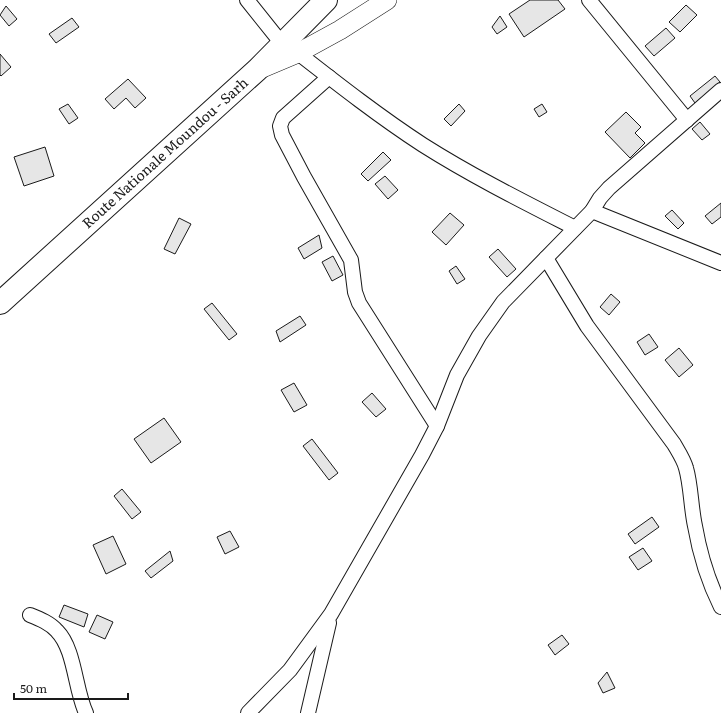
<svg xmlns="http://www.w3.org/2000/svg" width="721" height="713" viewBox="0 0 721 713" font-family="Literata,serif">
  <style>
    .building { fill: #e6e6e6; stroke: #1a1a1a }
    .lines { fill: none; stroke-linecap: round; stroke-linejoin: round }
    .street-casing { stroke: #1a1a1a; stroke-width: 16 }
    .secondary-casing { stroke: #1a1a1a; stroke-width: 20 }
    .highway-casing { stroke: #1a1a1a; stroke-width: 24 }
    .street { stroke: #fff; stroke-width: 14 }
    .secondary { stroke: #fff; stroke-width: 19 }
    .highway { stroke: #fff; stroke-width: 22 }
    .labels { text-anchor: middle; stroke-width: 3; stroke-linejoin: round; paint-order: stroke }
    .street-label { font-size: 14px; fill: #1a1a1a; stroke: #fff }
  </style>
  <rect width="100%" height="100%" fill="#fff"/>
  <g class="building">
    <path d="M530 0H558L565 9 524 37 509 14Z"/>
    <path d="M686 5 697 15 680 32 669 22Z"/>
    <path d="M6 6 17 19 9 26 0 15Z"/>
    <path d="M500 16 507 27 497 34 492 27Z"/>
    <path d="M72 18 79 27 56 43 49 34Z"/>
    <path d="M666 28 675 38 654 56 645 46Z"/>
    <path d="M0 54 11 67 1 76 0 75Z"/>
    <path d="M715 76 720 82 695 103 690 96Z"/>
    <path d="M128 79 146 98 135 108 126 98 114 109 105 99Z"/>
    <path d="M68 104 78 118 69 124 59 109Z"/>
    <path d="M459 104 465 111 451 126 444 119Z"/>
    <path d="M542 104 547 112 539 117 534 109Z"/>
    <path d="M626 112 641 127 635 133 645 143 630 158 605 132Z"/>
    <path d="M700 122 710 134 702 140 692 129Z"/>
    <path d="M45 147 54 176 24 186 14 157Z"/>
    <path d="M383 152 391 160 368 181 361 174Z"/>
    <path d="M385 176 398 190 388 199 375 184Z"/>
    <path d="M721 203V217L712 224 705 216Z"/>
    <path d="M672 210 684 223 678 229 665 216Z"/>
    <path d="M450 213 464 225 446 245 432 232Z"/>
    <path d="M179 218 191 224 175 254 164 249Z"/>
    <path d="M319 235 322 248 304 259 298 248Z"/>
    <path d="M498 249 516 269 507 277 489 257Z"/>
    <path d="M333 256 343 275 332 281 322 262Z"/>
    <path d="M456 266 465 279 457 284 449 271Z"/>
    <path d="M611 294 620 302 609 315 600 307Z"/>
    <path d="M212 303 237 334 229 340 204 309Z"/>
    <path d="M300 316 306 325 280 342 276 331Z"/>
    <path d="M649 334 658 347 645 355 637 342Z"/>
    <path d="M679 348 693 365 679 377 665 360Z"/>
    <path d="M294 383 307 405 294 412 281 390Z"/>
    <path d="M372 393 386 409 376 417 362 402Z"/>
    <path d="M164 418 181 442 151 463 134 439Z"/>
    <path d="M312 439 338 473 329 480 303 446Z"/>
    <path d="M122 489 141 512 132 519 114 496Z"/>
    <path d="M652 517 659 527 635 544 628 534Z"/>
    <path d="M230 531 239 547 225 554 217 537Z"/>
    <path d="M113 536 126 564 106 574 93 545Z"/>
    <path d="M643 548 652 561 638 570 629 557Z"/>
    <path d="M170 551 173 561 151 578 145 571Z"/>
    <path d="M64 605 88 614 84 627 59 617Z"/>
    <path d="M97 615 113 622 105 639 89 632Z"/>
    <path d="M562 635 569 644 555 655 548 645Z"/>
    <path d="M607 672 615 688 603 693 598 683Z"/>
  </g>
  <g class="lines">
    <g class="street-casing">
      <g id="street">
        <path d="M247 0 283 45"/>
        <path d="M589 0 687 120"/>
        <path d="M298 53C339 85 380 117 423 145 472 176 524 202 575 228"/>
        <path d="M329 77 283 118 280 126 282 135 304 177 351 260 355 292 359 303 437 426"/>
        <path d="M592 211 721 263"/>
        <path d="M546 258 587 326 674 444C678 451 684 460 686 468 691 485 691 508 695 526 700 555 708 581 721 607"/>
        <path d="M30 615C40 619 50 623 57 631 75 649 75 690 86 713"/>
        <path d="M248 713 290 670 331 614 422 455 437 426 457 375 479 336 503 302 592 211 600 198 609 188 721 90"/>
        <path d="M308 713 329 623"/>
      </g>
    </g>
    <g class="secondary-casing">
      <path id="secondary" d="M260 69 298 53 340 30 387 0"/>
    </g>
    <g class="highway-casing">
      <path id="highway" d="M0 303 257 70 326 0"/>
    </g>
    <use href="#street" class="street"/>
    <use href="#secondary" class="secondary"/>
    <use href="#highway" class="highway"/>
  </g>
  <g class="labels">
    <g class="street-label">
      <text transform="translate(165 153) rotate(-42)" y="5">Route Nationale Moundou - Sarh</text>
    </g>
  </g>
  <path d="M14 693v6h114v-6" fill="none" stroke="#1a1a1a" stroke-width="2"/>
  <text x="20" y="693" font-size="12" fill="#1a1a1a" stroke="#ffffff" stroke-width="3" paint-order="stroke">50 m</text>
</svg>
